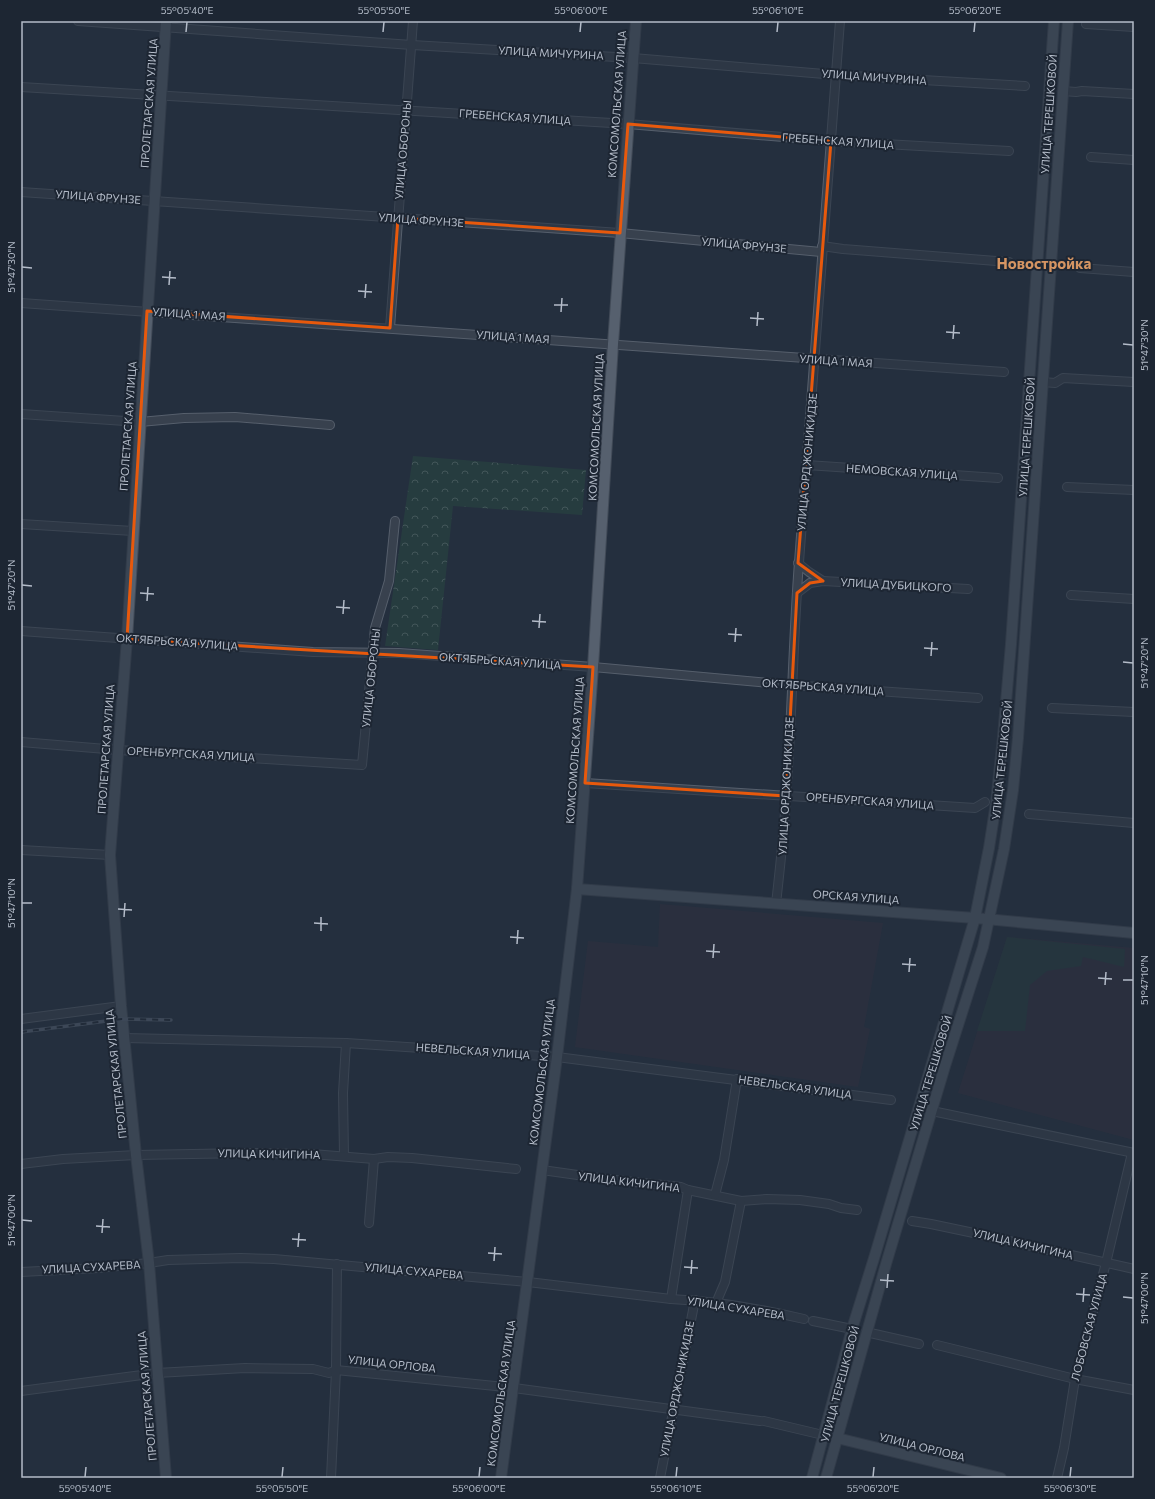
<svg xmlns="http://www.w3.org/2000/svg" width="1155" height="1499" viewBox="0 0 1155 1499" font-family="Commissioner,sans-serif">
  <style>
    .medical { fill: #32303f }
    .green { fill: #263c3f }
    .park { fill: url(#park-crowns) }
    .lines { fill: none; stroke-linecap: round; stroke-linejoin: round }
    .minor-casing { stroke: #565f6c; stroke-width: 10 }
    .major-casing { stroke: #414a57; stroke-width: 12 }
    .minor { stroke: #38414e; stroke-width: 8 }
    .major { stroke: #56606e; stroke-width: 10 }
    .rail-casing { stroke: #5a6575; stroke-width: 3.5 }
    .rail { stroke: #1d2633; stroke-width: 2; stroke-dasharray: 6; stroke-linecap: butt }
    .marked { fill: none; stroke: #e8590c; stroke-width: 3; stroke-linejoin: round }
    .ticks { fill: none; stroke: #b4bcc9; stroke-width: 1.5 }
    .labels { text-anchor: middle; stroke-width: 4; stroke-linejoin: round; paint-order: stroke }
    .street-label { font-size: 11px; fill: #b4bcc9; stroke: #1d2633 }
    .district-label { font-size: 15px; font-weight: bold; fill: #d59563; stroke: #1d2633 }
    .neatline { fill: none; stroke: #b4bcc9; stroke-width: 1.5 }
    .ticks-label { font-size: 10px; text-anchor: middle; fill: #b4bcc9 }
  </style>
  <defs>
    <pattern id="park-crowns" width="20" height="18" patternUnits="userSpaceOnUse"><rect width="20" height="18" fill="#263c3f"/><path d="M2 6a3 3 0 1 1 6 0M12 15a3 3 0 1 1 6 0" fill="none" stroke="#435659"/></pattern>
  </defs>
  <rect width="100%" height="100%" fill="#242f3e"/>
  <g class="medical">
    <path d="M660 904 883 923 864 1027 870 1029 858 1087 575 1047 588 941 658 947Z"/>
    <path d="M1007 937 1134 948V1140L958 1093Z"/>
  </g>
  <path class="green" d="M1007 937 1125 949 1124 967 1083 957 1081 966 1047 971 1030 985 1025 1031H977Z"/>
  <path class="park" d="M413 456 586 470 582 515 453 506 438 650 385 646Z"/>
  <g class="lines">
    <g class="minor-casing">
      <g id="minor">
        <path d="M78 21 412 45 633 58 836 75 1025 86"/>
        <path d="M1086 24 1134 27"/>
        <path d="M21 87 628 124 831 141 1009 151"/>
        <path d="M1063 91 1076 92 1082 91 1134 94"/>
        <path d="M1091 157 1134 160"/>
        <path d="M21 192 620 233 821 252"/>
        <path d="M822 246 843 249 1009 262"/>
        <path d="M1080 268 1134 272"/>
        <path d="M21 303C349 324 676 351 1004 372"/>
        <path d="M390 328 413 21"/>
        <path d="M1043 382 1055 383 1063 378 1134 382"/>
        <path d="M21 414 140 422 184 418 235 417 330 425"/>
        <path d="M807 465 998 478"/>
        <path d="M1067 487 1134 490"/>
        <path d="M21 524 133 531"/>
        <path d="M798 563 809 572 823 581"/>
        <path d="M797 593 810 583 823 581 968 589"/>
        <path d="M1071 595 1134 599"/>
        <path d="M21 631 313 652 399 653 593 667 791 685 978 698"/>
        <path d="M1052 708 1134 712"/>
        <path d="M21 742 118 750 362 765 375 628 389 581 395 521"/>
        <path d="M585 783 975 808 985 802"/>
        <path d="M1029 814 1134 823"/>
        <path d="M21 850 110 855"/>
        <path d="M776 904C780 868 784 833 786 797 792 719 793 640 799 562 812 382 827 201 840 21"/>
        <path d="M21 1019 121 1006"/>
        <path d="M125 1038 346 1043 557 1057 891 1100"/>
        <path d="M932 1111 1134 1153"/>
        <path d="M344 1156 343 1093 346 1043"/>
        <path d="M21 1164 63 1159 136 1155 249 1153 312 1154 374 1159 388 1157 412 1158 516 1169"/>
        <path d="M542 1170 606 1179 681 1187 688 1190 741 1201 767 1199 800 1200 829 1204 841 1208 857 1210"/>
        <path d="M715 1195 724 1160 737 1079"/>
        <path d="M912 1221 931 1224 969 1232 1134 1269"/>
        <path d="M369 1223 374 1159"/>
        <path d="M21 1272 98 1268 149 1263 168 1260 241 1258 274 1259 528 1282 671 1299C717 1301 761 1309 804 1319"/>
        <path d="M671 1299 688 1190"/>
        <path d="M716 1303 725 1282 741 1201"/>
        <path d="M813 1321 852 1329"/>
        <path d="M866 1332 919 1344"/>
        <path d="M937 1345 1075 1379 1134 1390"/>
        <path d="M21 1391 157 1373 245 1368 313 1369 329 1373 336 1370 514 1388 760 1421"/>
        <path d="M764 1421 823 1435"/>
        <path d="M331 1478 336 1370 337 1264"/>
        <path d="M660 1478 695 1300"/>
        <path d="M1057 1478 1064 1448 1075 1379 1106 1263 1132 1153"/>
      </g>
    </g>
    <g class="major-casing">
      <g id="major">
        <path d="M577 889 975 918 1134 933"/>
        <path d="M837 1438 1001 1478"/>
        <path d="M166 1478 149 1263 136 1155 121 1006 110 855 127 639 166 21"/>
        <path d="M501 1478 557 1057 577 889 593 667 613 344 636 21"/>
        <path d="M812 1478 852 1329 875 1255 975 918 989 848 996 803 1003 737 1011 644 1054 21"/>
        <path d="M826 1478 886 1264 945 1066 983 947 1004 849 1013 790 1018 738 1068 21"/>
      </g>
    </g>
    <use href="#minor" class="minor"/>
    <use href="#major" class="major"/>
    <g class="rail-casing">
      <path id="rail" d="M21 1032 122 1019 171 1020"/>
    </g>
    <use href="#rail" class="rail"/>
  </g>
  <path d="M0 0H1155V1499H0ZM628 124 831 141 798 563 823 581 810 583 797 593 786 796 585 783 593 667 127 639 147 311 390 328 398 218 620 233Z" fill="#242f3e" fill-opacity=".55" fill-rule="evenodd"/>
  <path class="marked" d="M628 124 831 141 798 563 823 581 810 583 797 593 786 796 585 783 593 667 127 639 147 311 390 328 398 218 620 233Z"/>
  <path class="ticks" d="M186 32 187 22M383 32 384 22M580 32 581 22M777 32 778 22M974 32 975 22M22 267 32 268M162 277 176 278M169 285 170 271M358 291 372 292M365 298 366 284M554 305H568M561 312 562 298M750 318 764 319M757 326 758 312M946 332 960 333M953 339 954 325M1123 344 1133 345M22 585 32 586M140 593 154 594M147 601 148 587M336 607 350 608M343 614 344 600M532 621 546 622M539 628 540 614M728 634 742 635M735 642 736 628M924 648 938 649M931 656 932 642M1123 662 1133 663M22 903H32M118 909 132 910M124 917 125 903M314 923 328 924M321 931V917M510 937 524 938M517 944 518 930M706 951 720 952M713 958 714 944M902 964 916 965M909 972 910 958M1098 978 1112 979M1123 980H1133M1105 985 1106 972M22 1220 32 1221M96 1226 110 1227M102 1233 103 1219M292 1239 306 1240M298 1247 299 1233M488 1253 502 1254M494 1261 495 1247M684 1267 698 1268M691 1274 692 1260M880 1280 894 1281M887 1288 888 1274M1076 1294 1090 1295M1123 1297 1133 1298M1083 1302 1084 1288M85 1477 86 1467M282 1477 283 1467M479 1477 480 1467M676 1477 677 1467M873 1477 874 1467M1070 1477 1071 1467"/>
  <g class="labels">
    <g class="street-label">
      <text transform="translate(551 53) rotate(3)" y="4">УЛИЦА МИЧУРИНА</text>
      <text transform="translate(874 77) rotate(4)" y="4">УЛИЦА МИЧУРИНА</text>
      <text transform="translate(149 103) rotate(-86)" y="4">ПРОЛЕТАРСКАЯ УЛИЦА</text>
      <text transform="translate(617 104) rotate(-86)" y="4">КОМСОМОЛЬСКАЯ УЛИЦА</text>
      <text transform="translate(1049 114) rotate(-86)" y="4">УЛИЦА ТЕРЕШКОВОЙ</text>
      <text transform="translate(515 117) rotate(4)" y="4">ГРЕБЕНСКАЯ УЛИЦА</text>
      <text transform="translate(838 141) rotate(4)" y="4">ГРЕБЕНСКАЯ УЛИЦА</text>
      <text transform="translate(403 150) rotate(-85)" y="4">УЛИЦА ОБОРОНЫ</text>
      <text transform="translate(98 197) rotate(4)" y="4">УЛИЦА ФРУНЗЕ</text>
      <text transform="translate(421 220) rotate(4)" y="4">УЛИЦА ФРУНЗЕ</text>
      <text transform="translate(744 245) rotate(5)" y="4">УЛИЦА ФРУНЗЕ</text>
      <text transform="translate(189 314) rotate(4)" y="4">УЛИЦА 1 МАЯ</text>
      <text transform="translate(513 337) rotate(4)" y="4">УЛИЦА 1 МАЯ</text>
      <text transform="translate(836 361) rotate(4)" y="4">УЛИЦА 1 МАЯ</text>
      <text transform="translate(128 426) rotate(-86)" y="4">ПРОЛЕТАРСКАЯ УЛИЦА</text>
      <text transform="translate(596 427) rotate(-87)" y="4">КОМСОМОЛЬСКАЯ УЛИЦА</text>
      <text transform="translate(1027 437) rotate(-86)" y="4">УЛИЦА ТЕРЕШКОВОЙ</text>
      <text transform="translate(807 462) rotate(-85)" y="4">УЛИЦА ОРДЖОНИКИДЗЕ</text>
      <text transform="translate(902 472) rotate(4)" y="4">НЕМОВСКАЯ УЛИЦА</text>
      <text transform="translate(896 585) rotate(3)" y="4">УЛИЦА ДУБИЦКОГО</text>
      <text transform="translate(177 642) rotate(4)" y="4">ОКТЯБРЬСКАЯ УЛИЦА</text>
      <text transform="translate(500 661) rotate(4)" y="4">ОКТЯБРЬСКАЯ УЛИЦА</text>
      <text transform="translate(371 678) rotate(-84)" y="4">УЛИЦА ОБОРОНЫ</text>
      <text transform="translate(823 687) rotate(4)" y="4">ОКТЯБРЬСКАЯ УЛИЦА</text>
      <text transform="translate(106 749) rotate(-86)" y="4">ПРОЛЕТАРСКАЯ УЛИЦА</text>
      <text transform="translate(575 750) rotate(-86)" y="4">КОМСОМОЛЬСКАЯ УЛИЦА</text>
      <text transform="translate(191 754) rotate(3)" y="4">ОРЕНБУРГСКАЯ УЛИЦА</text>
      <text transform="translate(1002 760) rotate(-84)" y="4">УЛИЦА ТЕРЕШКОВОЙ</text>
      <text transform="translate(786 786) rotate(-87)" y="4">УЛИЦА ОРДЖОНИКИДЗЕ</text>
      <text transform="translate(870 801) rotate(4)" y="4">ОРЕНБУРГСКАЯ УЛИЦА</text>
      <text transform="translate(856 897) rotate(4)" y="4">ОРСКАЯ УЛИЦА</text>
      <text transform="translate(473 1051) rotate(4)" y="4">НЕВЕЛЬСКАЯ УЛИЦА</text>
      <text transform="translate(542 1072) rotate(-83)" y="4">КОМСОМОЛЬСКАЯ УЛИЦА</text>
      <text transform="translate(931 1073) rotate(-73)" y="4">УЛИЦА ТЕРЕШКОВОЙ</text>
      <text transform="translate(116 1074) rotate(-96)" y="4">ПРОЛЕТАРСКАЯ УЛИЦА</text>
      <text transform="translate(795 1087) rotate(8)" y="4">НЕВЕЛЬСКАЯ УЛИЦА</text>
      <text transform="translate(269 1154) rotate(1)" y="4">УЛИЦА КИЧИГИНА</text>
      <text transform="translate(629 1182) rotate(7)" y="4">УЛИЦА КИЧИГИНА</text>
      <text transform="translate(1023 1244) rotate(13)" y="4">УЛИЦА КИЧИГИНА</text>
      <text transform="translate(91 1267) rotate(-3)" y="4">УЛИЦА СУХАРЕВА</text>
      <text transform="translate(414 1271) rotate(5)" y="4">УЛИЦА СУХАРЕВА</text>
      <text transform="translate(736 1308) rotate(9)" y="4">УЛИЦА СУХАРЕВА</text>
      <text transform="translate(1089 1327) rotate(-75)" y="4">ЛОБОВСКАЯ УЛИЦА</text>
      <text transform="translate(392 1364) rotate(6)" y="4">УЛИЦА ОРЛОВА</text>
      <text transform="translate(840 1384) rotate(-75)" y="4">УЛИЦА ТЕРЕШКОВОЙ</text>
      <text transform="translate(677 1389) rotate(-79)" y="4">УЛИЦА ОРДЖОНИКИДЗЕ</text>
      <text transform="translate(501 1393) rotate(-82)" y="4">КОМСОМОЛЬСКАЯ УЛИЦА</text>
      <text transform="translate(147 1396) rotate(-95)" y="4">ПРОЛЕТАРСКАЯ УЛИЦА</text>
      <text transform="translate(922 1447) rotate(14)" y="4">УЛИЦА ОРЛОВА</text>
    </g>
    <g class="district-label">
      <text x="1044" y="269">Новостройка</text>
    </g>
  </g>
  <rect width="1155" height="1499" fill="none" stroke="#1d2633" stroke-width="44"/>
  <rect x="22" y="22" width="1111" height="1455" class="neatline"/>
  <g class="ticks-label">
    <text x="187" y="14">55°05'40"E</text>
    <text x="384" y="14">55°05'50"E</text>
    <text x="581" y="14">55°06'00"E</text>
    <text x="778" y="14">55°06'10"E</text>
    <text x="975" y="14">55°06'20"E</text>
    <text transform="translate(11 267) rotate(-90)" y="4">51°47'30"N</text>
    <text transform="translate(1144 345) rotate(-90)" y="4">51°47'30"N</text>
    <text transform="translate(11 585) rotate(-90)" y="4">51°47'20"N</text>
    <text transform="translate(1144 663) rotate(-90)" y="4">51°47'20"N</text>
    <text transform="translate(11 903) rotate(-90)" y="4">51°47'10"N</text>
    <text transform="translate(1144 980) rotate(-90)" y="4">51°47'10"N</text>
    <text transform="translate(11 1220) rotate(-90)" y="4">51°47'00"N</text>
    <text transform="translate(1144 1298) rotate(-90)" y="4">51°47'00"N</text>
    <text x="85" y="1492">55°05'40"E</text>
    <text x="282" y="1492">55°05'50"E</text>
    <text x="479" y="1492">55°06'00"E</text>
    <text x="676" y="1492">55°06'10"E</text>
    <text x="873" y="1492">55°06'20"E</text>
    <text x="1070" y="1492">55°06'30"E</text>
  </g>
</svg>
